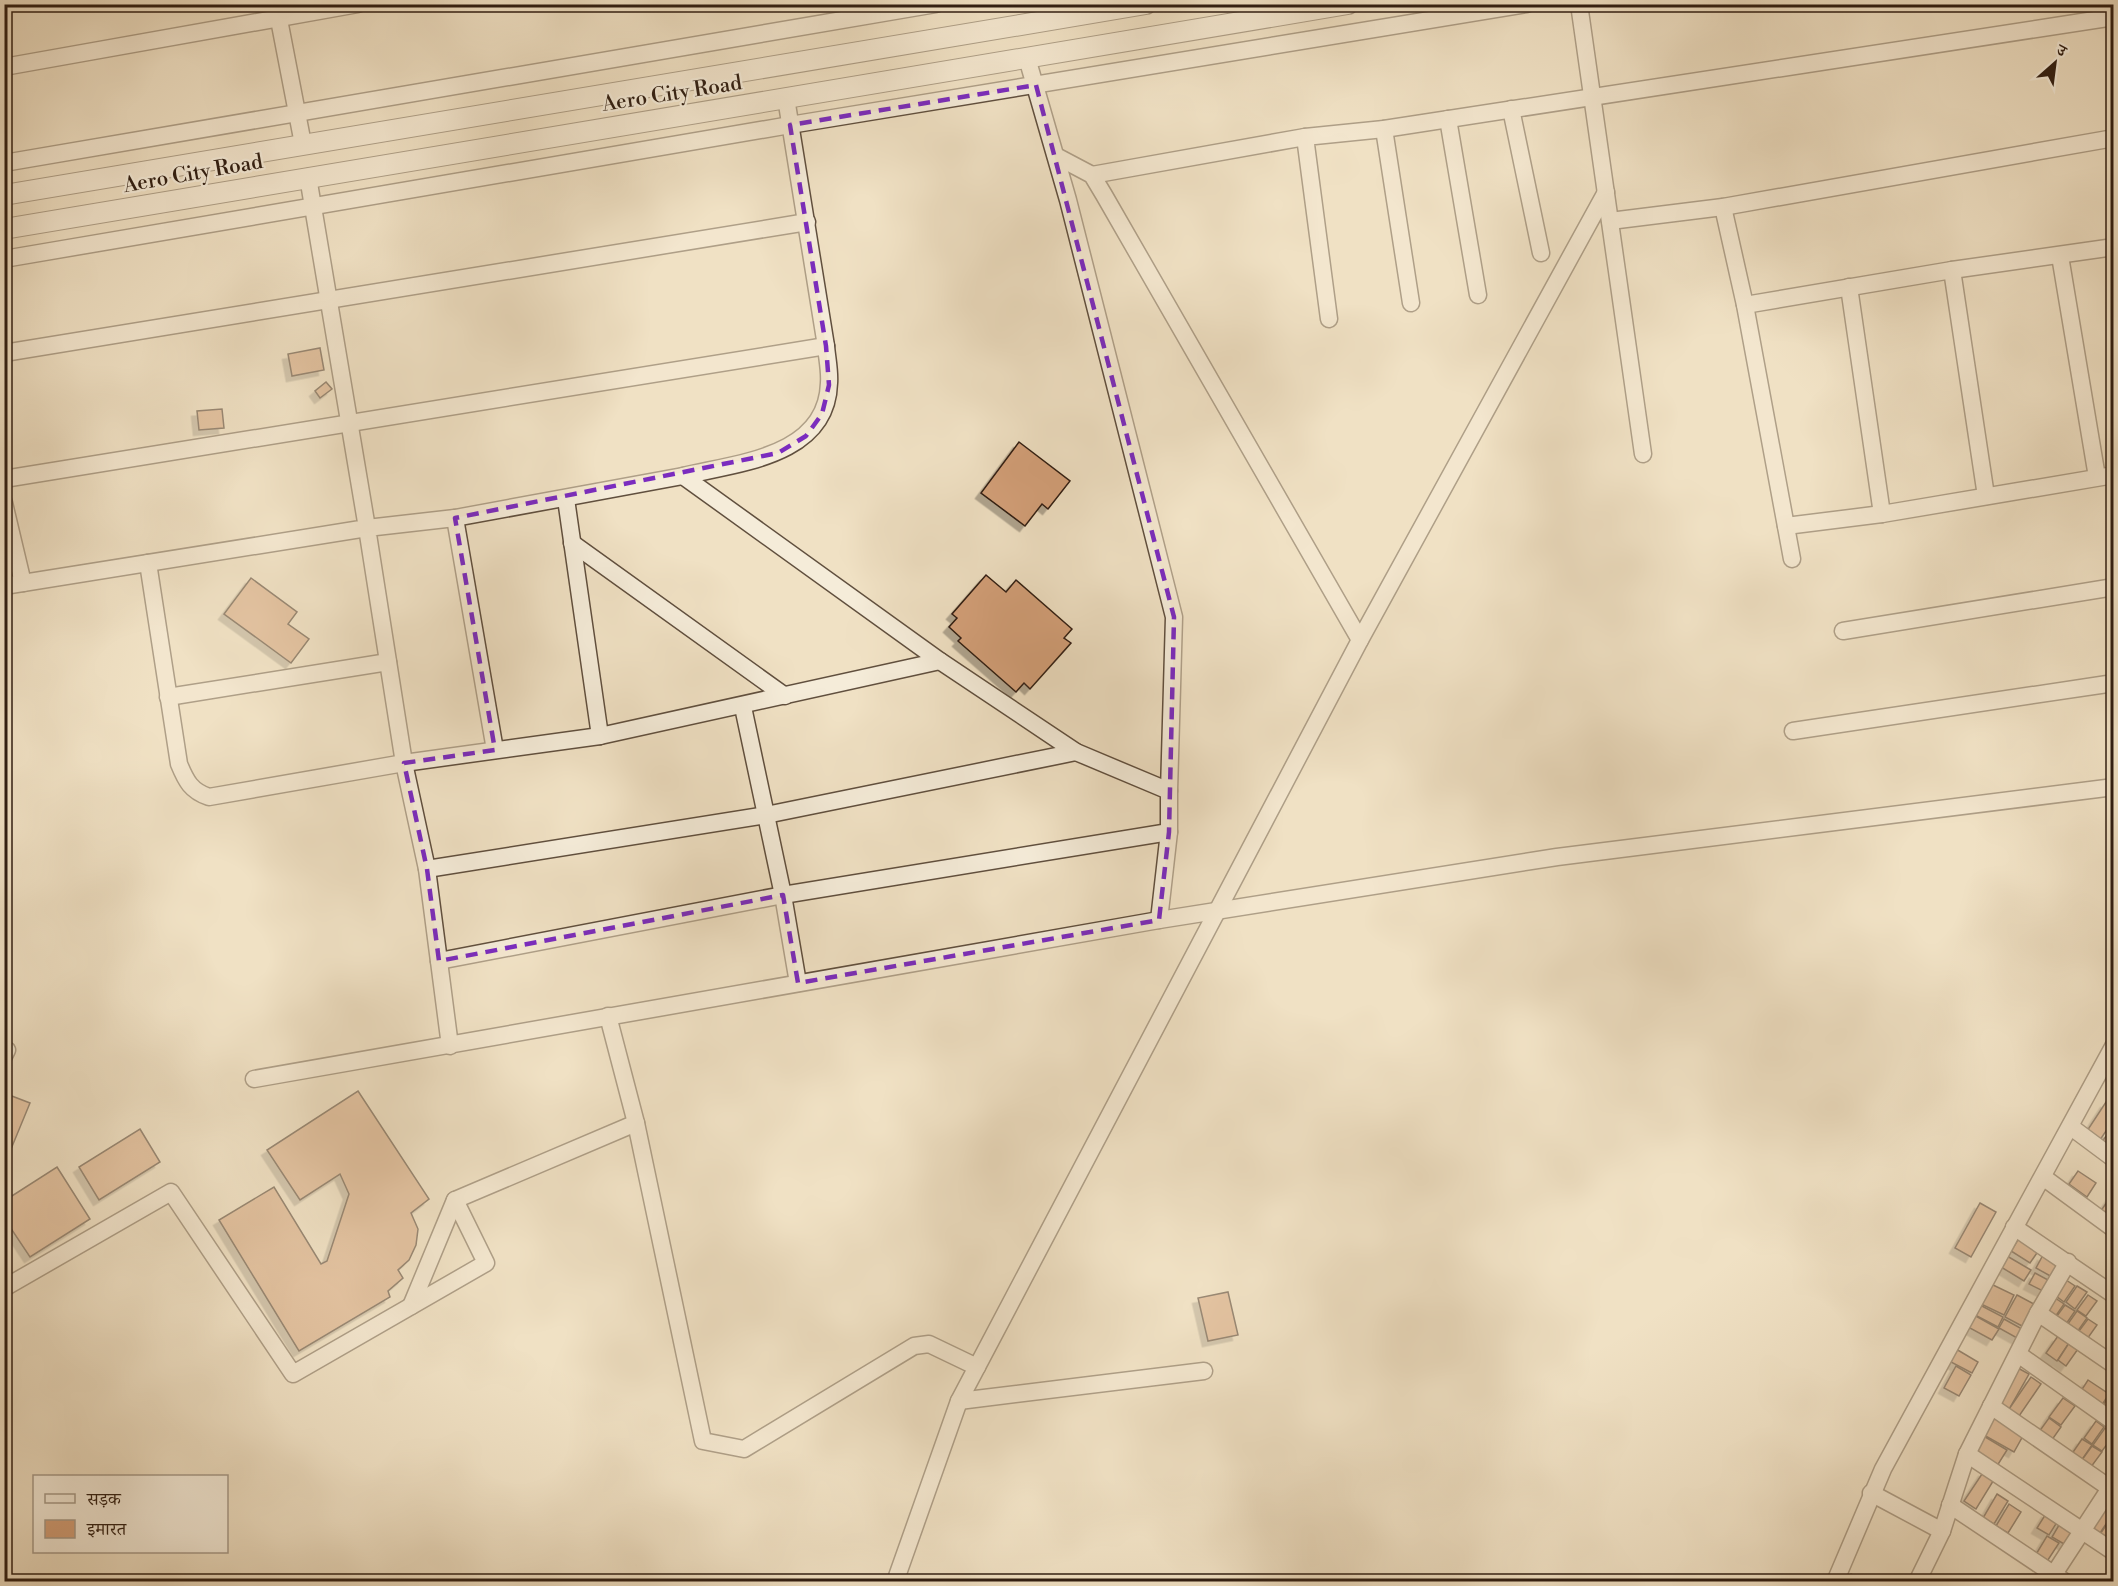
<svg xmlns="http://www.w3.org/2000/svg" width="2118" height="1586" viewBox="0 0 2118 1586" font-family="'Libre Bodoni','Noto Serif Devanagari',serif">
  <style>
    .building { fill: #d4a079; stroke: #301e12; stroke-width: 1.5; filter: url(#shadow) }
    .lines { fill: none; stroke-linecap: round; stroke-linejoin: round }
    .minor-casing { stroke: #604f3e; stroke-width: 19 }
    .tertiary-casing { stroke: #604f3e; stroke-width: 22 }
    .minor { stroke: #f5ecd9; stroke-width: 16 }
    .tertiary { stroke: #f5ecd9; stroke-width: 20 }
    .marked { fill: none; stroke: #7b2cbf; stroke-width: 4.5; stroke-dasharray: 12 8; stroke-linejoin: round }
    .labels { text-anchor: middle; stroke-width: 4.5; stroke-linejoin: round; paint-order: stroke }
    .street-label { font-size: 21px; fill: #301e12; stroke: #f5ecd9 }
  </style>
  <defs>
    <filter id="shadow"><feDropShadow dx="-5.5" dy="5.5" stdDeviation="0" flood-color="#0004"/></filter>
  </defs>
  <rect width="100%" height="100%" fill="#f0e1c4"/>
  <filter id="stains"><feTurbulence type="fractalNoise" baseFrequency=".00333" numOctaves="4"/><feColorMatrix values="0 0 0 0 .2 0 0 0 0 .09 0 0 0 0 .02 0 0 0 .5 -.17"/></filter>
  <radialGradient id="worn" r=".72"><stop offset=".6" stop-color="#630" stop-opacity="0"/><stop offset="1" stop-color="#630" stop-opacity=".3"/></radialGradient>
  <g class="building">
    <path d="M320 348 324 370 292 376 288 354Z"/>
    <path d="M326 382 332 389 320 398 315 391Z"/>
    <path d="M222 409 224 428 199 430 197 411Z"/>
    <path d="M1019 442 1070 481 1048 509 1042 504 1025 526 981 493Z"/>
    <path d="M986 575 1006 592 1016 580 1072 629 1064 638 1071 643 1030 689 1024 683 1016 692 958 641 961 638 949 627 957 618 952 614Z"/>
    <path d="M251 578 297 612 288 624 309 639 291 663 224 614Z"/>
    <path d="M358 1091 429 1199 411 1213 418 1229 416 1245 409 1260 398 1270 403 1278 388 1291 390 1297 299 1351 219 1220 274 1187 321 1264 327 1261 349 1194 340 1174 300 1200 267 1150Z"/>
    <path d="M4 1093 30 1103 4 1166Z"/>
    <path d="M2106 1102 2114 1107V1119L2098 1143 2085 1134Z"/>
    <path d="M140 1129 160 1162 99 1200 79 1167Z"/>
    <path d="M2109 1132 2114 1135V1155L2099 1146Z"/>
    <path d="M57 1167 90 1219 30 1257 4 1218V1201Z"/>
    <path d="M2078 1171 2096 1183 2087 1197 2069 1184Z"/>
    <path d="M2114 1192V1214L2110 1219 2100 1212Z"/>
    <path d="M1980 1203 1996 1212 1971 1257 1955 1248Z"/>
    <path d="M2019 1238 2039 1250 2030 1263 2011 1251Z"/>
    <path d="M2043 1255 2059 1264 2052 1277 2036 1268Z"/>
    <path d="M2007 1256 2031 1270 2024 1281 2001 1267Z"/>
    <path d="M2035 1273 2050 1281 2045 1292 2029 1284Z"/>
    <path d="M2063 1278 2075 1286 2064 1302 2052 1293Z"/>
    <path d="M1991 1284 2014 1295 2004 1315 1981 1304Z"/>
    <path d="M2077 1286 2087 1292 2075 1309 2066 1302Z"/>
    <path d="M1228 1292 1238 1335 1208 1341 1198 1298Z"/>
    <path d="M2017 1295 2034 1304 2022 1326 2005 1317Z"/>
    <path d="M2088 1295 2097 1301 2086 1316 2077 1310Z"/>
    <path d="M2052 1296 2064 1304 2053 1320 2041 1312Z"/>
    <path d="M1980 1305 2003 1317 1998 1327 1975 1315Z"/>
    <path d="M2065 1305 2075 1311 2064 1327 2054 1320Z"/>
    <path d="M2077 1311 2087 1318 2075 1335 2065 1328Z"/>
    <path d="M1974 1315 1999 1329 1992 1340 1968 1327Z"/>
    <path d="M2004 1319 2022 1329 2017 1338 1999 1328Z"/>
    <path d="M2088 1319 2097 1325 2085 1342 2076 1335Z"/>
    <path d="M2058 1336 2069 1343 2057 1361 2046 1353Z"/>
    <path d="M2069 1343 2078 1349 2066 1366 2058 1360Z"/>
    <path d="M1956 1349 1978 1362 1972 1373 1949 1361Z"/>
    <path d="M1956 1366 1971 1375 1959 1396 1944 1388Z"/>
    <path d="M2016 1367 2029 1374 2008 1411 1995 1403Z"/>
    <path d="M2031 1377 2041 1384 2017 1419 2007 1412Z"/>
    <path d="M2088 1380 2109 1394 2100 1408 2079 1394Z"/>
    <path d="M2110 1394 2114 1396V1418L2100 1410Z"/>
    <path d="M2063 1398 2075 1406 2061 1425 2049 1417Z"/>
    <path d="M1991 1416 2024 1434 2014 1452 1982 1434Z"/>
    <path d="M2049 1418 2061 1427 2049 1444 2036 1436Z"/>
    <path d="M2096 1421 2104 1427 2092 1444 2084 1438Z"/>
    <path d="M2105 1428 2114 1435 2102 1451 2093 1445Z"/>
    <path d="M1982 1435 2007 1450 1997 1466 1972 1451Z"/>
    <path d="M2082 1439 2092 1445 2079 1464 2069 1458Z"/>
    <path d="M2092 1446 2102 1452 2088 1471 2079 1464Z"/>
    <path d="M1984 1471 1995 1478 1976 1509 1964 1501Z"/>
    <path d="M1997 1494 2008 1501 1994 1524 1983 1518Z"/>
    <path d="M2114 1498V1512L2098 1536 2088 1529Z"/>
    <path d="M2009 1504 2021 1512 2008 1533 1996 1526Z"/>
    <path d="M2047 1512 2059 1519 2049 1535 2037 1528Z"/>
    <path d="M2114 1514V1535L2108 1544 2098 1537Z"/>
    <path d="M2062 1520 2074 1528 2064 1544 2052 1537Z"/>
    <path d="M2047 1536 2059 1543 2046 1563 2035 1556Z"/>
    <path d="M1851 1574 1865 1582H1848Z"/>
  </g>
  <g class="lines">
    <g class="minor-casing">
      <g id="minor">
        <path d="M276 4 303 144"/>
        <path d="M1579 4 1643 454"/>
        <path d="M1027 58 1068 200 1174 617 1169 791"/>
        <path d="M4 67 358 4"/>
        <path d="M786 98 826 346C827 358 830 371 829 383 827 457 737 463 683 476L940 661 1076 752 1169 791V832L1159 920"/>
        <path d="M1511 109 1541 253"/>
        <path d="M1448 119 1478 295"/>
        <path d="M1384 129 1411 303"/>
        <path d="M1056 156 1092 175 1104 195 1360 640"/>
        <path d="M4 163 936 4"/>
        <path d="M1092 175 1305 137"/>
        <path d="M1723 207 1745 305 1792 559"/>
        <path d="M1610 221 1723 207 2114 138"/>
        <path d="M2060 256 2097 477"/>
        <path d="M4 259 790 125 1527 4"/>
        <path d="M1952 270 1986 496"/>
        <path d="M1849 287 1882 514"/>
        <path d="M1745 305 1952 270 2114 247"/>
        <path d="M1329 319 1305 137 1384 129 2114 17"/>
        <path d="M4 353 807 222"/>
        <path d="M4 479 826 346"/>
        <path d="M566 499 600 736"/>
        <path d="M4 503 23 583"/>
        <path d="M455 518 495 750"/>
        <path d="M1786 526 1882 514 2114 475"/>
        <path d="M572 543 785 696"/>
        <path d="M148 563 179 764C186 781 191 791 209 797L404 763 600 736 940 661"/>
        <path d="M4 586 367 528 308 177"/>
        <path d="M1843 631 2114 587"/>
        <path d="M168 697 388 662"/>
        <path d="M743 707 783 895 798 983"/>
        <path d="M1793 731 2114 683"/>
        <path d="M427 869 766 815 1076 752"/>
        <path d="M439 961 783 895 1169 832"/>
        <path d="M608 1016 636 1123 703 1441 744 1449 914 1346 929 1344 977 1367"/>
        <path d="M450 1046 427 869 404 763 367 528 455 518 683 476"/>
        <path d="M4 1056 7 1050"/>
        <path d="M254 1079 1159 920 1557 857 2114 787"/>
        <path d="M2071 1127 2114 1159"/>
        <path d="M2043 1177 2114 1229"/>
        <path d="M2014 1227 2114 1295"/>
        <path d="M4 1288 171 1192 293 1374 486 1263 455 1200 636 1123"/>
        <path d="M411 1306 455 1200"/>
        <path d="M2038 1313 2114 1365"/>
        <path d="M2018 1354 2114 1422"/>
        <path d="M959 1401 1204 1371"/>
        <path d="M1991 1406 2114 1491"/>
        <path d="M1967 1454 2114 1552"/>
        <path d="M1871 1493 1942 1531"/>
        <path d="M1950 1505 2065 1582"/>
        <path d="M2054 1574 2114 1482"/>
        <path d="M895 1582 959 1401 1360 640 1606 192"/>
        <path d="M1835 1582 1883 1469 2114 1045"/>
        <path d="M1917 1582 1942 1531 1967 1454 2038 1313 2068 1262"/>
      </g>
    </g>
    <g class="tertiary-casing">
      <g id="tertiary">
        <path d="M4 195 1146 4"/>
        <path d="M4 229 1348 4"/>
      </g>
    </g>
    <use href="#minor" class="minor"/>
    <use href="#tertiary" class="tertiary"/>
  </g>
  <path d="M0 0H2118V1586H0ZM1036 85 1174 617 1169 832 1159 920 798 983 783 895 439 961 427 869 404 763 495 750 455 518 778 453 806 436 822 414 829 385 826 346 790 125Z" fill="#f0e1c4" fill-opacity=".55" fill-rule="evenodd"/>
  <path class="marked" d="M1036 85 1174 617 1169 832 1159 920 798 983 783 895 439 961 427 869 404 763 495 750 455 518 778 453 806 436 822 414 829 385 826 346 790 125Z"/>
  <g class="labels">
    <g class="street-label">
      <text transform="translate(672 93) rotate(-9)" y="7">Aero City Road</text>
      <text transform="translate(193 173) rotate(-10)" y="7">Aero City Road</text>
    </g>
  </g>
  <rect width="2118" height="1586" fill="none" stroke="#f0e1c4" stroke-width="24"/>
  <rect x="6" y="6" width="2106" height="1574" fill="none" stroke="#301e12" stroke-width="3"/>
  <rect x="12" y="12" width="2094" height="1562" fill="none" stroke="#301e12" stroke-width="1.5"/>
  <rect x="33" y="1475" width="195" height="78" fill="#f5ecd9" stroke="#a69a89" stroke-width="1.5"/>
  <rect x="45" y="1494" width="30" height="9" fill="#f5ecd9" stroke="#a69a89" stroke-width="1.5"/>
  <text x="87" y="1505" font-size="18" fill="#301e12">सड़क</text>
  <rect x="45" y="1520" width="30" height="18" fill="#d4a079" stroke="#a69a89" stroke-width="1.5"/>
  <text x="87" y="1535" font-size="18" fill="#301e12">इमारत</text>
  <g transform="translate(2055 63) rotate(28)" stroke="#f5ecd9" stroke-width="4.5" paint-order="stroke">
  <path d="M0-4.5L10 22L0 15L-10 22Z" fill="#301e12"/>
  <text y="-9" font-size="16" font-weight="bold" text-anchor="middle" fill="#301e12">उ</text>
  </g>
  <rect width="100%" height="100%" filter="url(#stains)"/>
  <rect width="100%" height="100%" fill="url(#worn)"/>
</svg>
